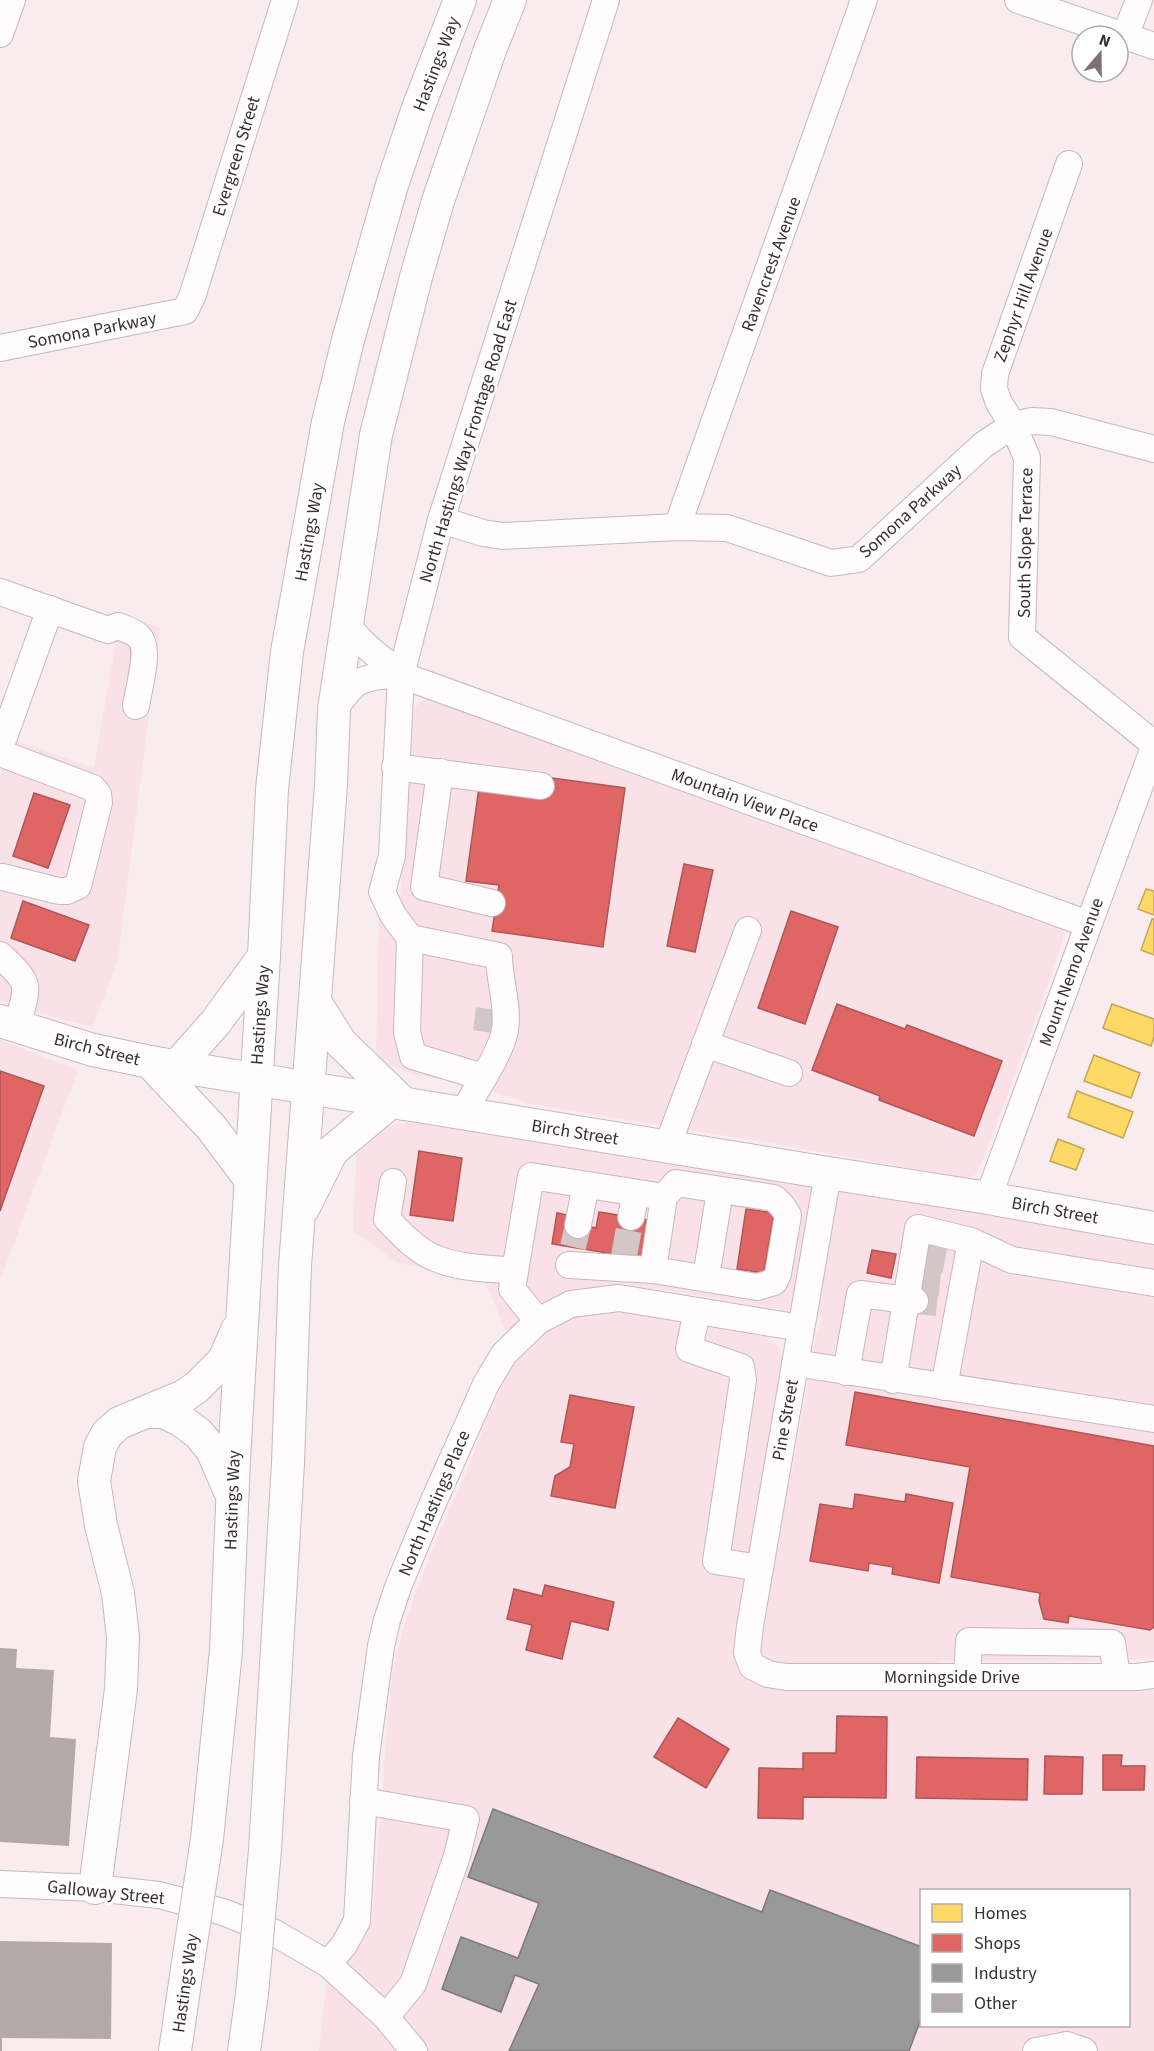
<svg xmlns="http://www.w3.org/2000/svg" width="1154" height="2051" viewBox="0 0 1154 2051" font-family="'Source Sans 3',sans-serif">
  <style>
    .built { fill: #fae1e7; fill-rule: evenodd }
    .homes { fill: #ffd966; stroke: #c3a656; stroke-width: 1.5 }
    .shops { fill: #e06666; stroke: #ae5656; stroke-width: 1.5 }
    .industry { fill: #999; stroke: #7c797a; stroke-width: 1.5 }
    .building { fill: #b3a9ab }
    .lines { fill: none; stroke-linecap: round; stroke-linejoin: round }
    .minor-tunnel { stroke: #d2c6c9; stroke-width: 26; stroke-dasharray: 26 13; stroke-linecap: butt }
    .minor-casing { stroke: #c4b9bc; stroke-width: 28 }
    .major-casing { stroke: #c4b9bc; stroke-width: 34 }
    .minor { stroke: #fefcfd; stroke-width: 26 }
    .major { stroke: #fefcfd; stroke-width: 32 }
    .major-bridge-casing { stroke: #c4b9bc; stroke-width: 34; stroke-linecap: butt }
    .major-bridge { stroke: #fefcfd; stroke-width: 32 }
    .labels { text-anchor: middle; stroke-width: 6; stroke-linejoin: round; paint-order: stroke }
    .street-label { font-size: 18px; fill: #382f31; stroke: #fff }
  </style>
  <rect width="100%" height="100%" fill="#f9ecef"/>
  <g class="built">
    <path d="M149 624 160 628 118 958 93 1027 53 1017 0 1001V776L13 740 94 768 118 630 144 629Z"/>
    <path d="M429 697 1062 926 1064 931 1063 940 1029 1037 981 1165 974 1176 968 1178 777 1144 529 1104 478 1086 412 1074 376 1059 379 917H384L400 903 411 717 414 709 420 702Z"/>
    <path d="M0 1040 78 1070 0 1281Z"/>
    <path d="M415 1122 443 1124 672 1164 1154 1241V1658L1124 1661H938L933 1688 1152 1685 1154 1694V2051H319L326 1982 360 1946 372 1921 389 1703 392 1675 404 1625 436 1540 461 1485 492 1406 508 1371 517 1359 485 1281 398 1263 353 1231 357 1143 373 1132 387 1126ZM653 1288 823 1317 816 1335 791 1477 764 1473 782 1357 779 1347 770 1338 754 1332 648 1315ZM922 1890H1128V2026H922Z"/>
  </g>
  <g class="homes">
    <path d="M1146 889 1154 891V915L1138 909Z"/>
    <path d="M1152 919H1154V955L1141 950Z"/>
    <path d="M1112 1004 1154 1019V1037L1151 1046 1103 1028Z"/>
    <path d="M1094 1055 1140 1073 1131 1098 1084 1081Z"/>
    <path d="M1077 1091 1133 1112 1123 1138 1068 1117Z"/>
    <path d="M1058 1139 1084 1149 1076 1170 1050 1161Z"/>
  </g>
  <g class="shops">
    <path d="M552 778 625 788 603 947 492 931 499 885 466 881 479 787 549 796Z"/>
    <path d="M34 793 70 805 48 868 13 856Z"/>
    <path d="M684 864 713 870 695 952 667 946Z"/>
    <path d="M23 901 89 925 75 961 11 938Z"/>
    <path d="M791 911 838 927 805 1024 758 1008Z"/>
    <path d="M837 1004 905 1029 907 1025 1002 1061 974 1136 879 1100 880 1096 812 1070Z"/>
    <path d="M0 1071 44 1086 0 1211Z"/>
    <path d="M419 1151 462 1158 453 1221 410 1215Z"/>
    <path d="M746 1209 774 1213 764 1273 737 1269Z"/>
    <path d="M599 1212 649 1220 643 1259 552 1244 557 1213 572 1216 571 1223 596 1228Z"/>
    <path d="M872 1250 896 1254 891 1278 867 1273Z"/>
    <path d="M855 1392 1154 1446V1627L1150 1630 1069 1616 1068 1623 1044 1619 1039 1601 1040 1593 951 1577 970 1467 846 1445Z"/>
    <path d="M570 1395 634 1407 615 1508 551 1496 555 1476 570 1467 574 1444 561 1442Z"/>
    <path d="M855 1494 905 1502 906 1494 953 1503 939 1583 892 1574 893 1567 869 1563 868 1571 810 1561 820 1504 853 1509Z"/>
    <path d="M545 1585 614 1602 608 1630 571 1621 562 1659 526 1650 532 1625 507 1619 514 1589 542 1596Z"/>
    <path d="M837 1716 887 1717 886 1798 803 1797V1819L758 1818 759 1768 803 1769V1753H836Z"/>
    <path d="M678 1718 729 1749 706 1788 654 1757Z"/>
    <path d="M1103 1755H1122L1121 1766H1145L1144 1790H1103Z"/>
    <path d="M1045 1756 1083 1757 1082 1794H1044Z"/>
    <path d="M917 1757 1028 1759 1027 1800 916 1798Z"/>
  </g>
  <path class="industry" d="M493 1809 762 1912 770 1890 922 1947V2016L909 2051H509L539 1984 515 1975 501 2012 442 1989 461 1937 518 1958 539 1903 468 1877Z"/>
  <g class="building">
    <path d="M0 1648 17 1649 16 1668 54 1670 50 1737 76 1739 69 1846 0 1842Z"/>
    <path d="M0 1941 112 1943 111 2039 2 2038V2051H0Z"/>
  </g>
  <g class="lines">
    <g class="minor-tunnel">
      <path d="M486 1032 489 1009"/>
      <path d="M573 1247 578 1225"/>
      <path d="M624 1256 631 1217"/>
      <path d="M923 1256 945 1260"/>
      <path d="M918 1281 940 1283"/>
      <path d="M915 1301 937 1303"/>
    </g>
    <g class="minor-casing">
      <g id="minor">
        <path d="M1018 0 1154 46"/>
        <path d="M0 34 12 0"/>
        <path d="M1125 36 1139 0"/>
        <path d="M1069 164 995 374 994 389 999 403 1013 425 1027 458 1022 637 1154 744"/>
        <path d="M0 348 185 311 192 297 285 0"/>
        <path d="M441 520 483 533 502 536 677 527 727 528 831 563 859 559 983 445 1013 425 1032 421 1051 422 1154 449"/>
        <path d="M677 527 864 0"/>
        <path d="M0 592 108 630 118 626C125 629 134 631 139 637 151 648 138 691 136 706"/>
        <path d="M348 625C362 646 382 658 401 675"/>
        <path d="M334 709C340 702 346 693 353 686 364 676 387 675 401 675L1088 924"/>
        <path d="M0 748 50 609"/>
        <path d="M0 753 93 788 98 794 99 802 78 886 67 891H59L3 877"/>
        <path d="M395 767 541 786"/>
        <path d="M440 772 424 887 492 903"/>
        <path d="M410 938 393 915 382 892 392 856 401 675 441 520 606 0"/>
        <path d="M0 955C33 986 28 984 17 1026"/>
        <path d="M705 1044 789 1073"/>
        <path d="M463 1113C475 1090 501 1054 505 1030 509 1006 499 980 499 956L410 938 407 1032 413 1056 483 1077"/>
        <path d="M667 1147 748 930"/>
        <path d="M828 1173 750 1626 747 1653 752 1666 768 1674 786 1677H1137L1154 1675"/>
        <path d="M393 1182 387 1219C401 1234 417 1251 435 1258 460 1269 489 1268 515 1271"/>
        <path d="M988 1198 1154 747"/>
        <path d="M631 1217 636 1193"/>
        <path d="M578 1225 586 1185"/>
        <path d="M569 1265 653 1270"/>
        <path d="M706 1277 720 1191"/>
        <path d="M697 1311 689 1349 741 1367 743 1380 716 1561 760 1568"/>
        <path d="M538 1321 512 1289 531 1176 664 1197 653 1270 757 1287 774 1282 778 1274 788 1215 782 1206 774 1198 676 1183 664 1197"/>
        <path d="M795 1363 1154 1419"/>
        <path d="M846 1372 860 1294 915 1301"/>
        <path d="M893 1380 918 1228 971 1241 1012 1260 1154 1283"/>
        <path d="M944 1387 971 1241"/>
        <path d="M967 1677 969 1641 1112 1643 1117 1677"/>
        <path d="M363 1801 466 1819 457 1856 413 1984 386 2017"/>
        <path d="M0 1884 95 1888 159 1895 223 1912 273 1932 328 1964 386 2017 414 2051"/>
        <path d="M328 1964 344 1945 357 1921 366 1756 381 1646 387 1620 398 1587 432 1505 486 1384 504 1354 538 1321 571 1304 619 1298 801 1328"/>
        <path d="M1036 2051 1067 2045 1084 2051"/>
      </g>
    </g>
    <g class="major-casing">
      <g id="major">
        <path d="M315 1002 341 1043 404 1104"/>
        <path d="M0 1021 93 1050 150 1062 828 1173 988 1198 1154 1228"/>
        <path d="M150 1062 211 1127 250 1179"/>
        <path d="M177 1066 216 1022 264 956"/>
        <path d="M304 1207 332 1151 392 1101"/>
        <path d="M146 1412H164L182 1421 199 1434 212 1450 229 1489"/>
        <path d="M207 1839 226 1651 234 1459 264 956 272 789 287 652 328 422 348 340 392 185 418 108 460 0"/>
        <path d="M265 1850 288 1463 295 1266 331 785 334 709 376 435 416 277 438 201 490 50 510 0"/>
        <path d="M95 1888 121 1689 123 1637 118 1593 101 1525 94 1481 100 1447 107 1434 119 1423 184 1396 197 1387 224 1360 237 1330"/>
        <path d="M175 2051 187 1969"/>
        <path d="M244 2051 252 1994"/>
      </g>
    </g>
    <use href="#minor" class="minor"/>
    <use href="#major" class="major"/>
    <g class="major-bridge-casing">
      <g id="major-bridge">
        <path d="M187 1969 207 1839"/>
        <path d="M252 1994 265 1850"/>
      </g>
    </g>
    <use href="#major-bridge" class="major-bridge"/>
  </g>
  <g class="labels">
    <g class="street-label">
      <text transform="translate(436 64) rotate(-69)" y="6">Hastings Way</text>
      <text transform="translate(236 156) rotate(-73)" y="6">Evergreen Street</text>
      <text transform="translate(771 264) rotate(-70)" y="6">Ravencrest Avenue</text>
      <text transform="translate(1023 295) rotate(-70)" y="6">Zephyr Hill Avenue</text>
      <text transform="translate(92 330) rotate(-11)" y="6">Somona Parkway</text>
      <text transform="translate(468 441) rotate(-73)" y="6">North Hastings Way Frontage Road East</text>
      <text transform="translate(910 511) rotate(-42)" y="6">Somona Parkway</text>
      <text transform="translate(309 532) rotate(-80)" y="6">Hastings Way</text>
      <text transform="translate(1025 543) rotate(-89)" y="6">South Slope Terrace</text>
      <text transform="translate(745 800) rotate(20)" y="6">Mountain View Place</text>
      <text transform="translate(1071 972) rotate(-70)" y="6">Mount Nemo Avenue</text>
      <text transform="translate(260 1015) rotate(-86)" y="6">Hastings Way</text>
      <text transform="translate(97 1049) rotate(14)" y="6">Birch Street</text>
      <text transform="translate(575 1132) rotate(9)" y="6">Birch Street</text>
      <text transform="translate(1055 1210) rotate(10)" y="6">Birch Street</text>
      <text transform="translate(785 1420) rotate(-80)" y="6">Pine Street</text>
      <text transform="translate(232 1500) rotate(-88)" y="6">Hastings Way</text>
      <text transform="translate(434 1503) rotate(-67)" y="6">North Hastings Place</text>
      <text x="952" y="1683">Morningside Drive</text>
      <text transform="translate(106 1892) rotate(6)" y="6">Galloway Street</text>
      <text transform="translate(185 1983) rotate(-82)" y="6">Hastings Way</text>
    </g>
  </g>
  <rect x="920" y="1889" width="210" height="138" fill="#ffffff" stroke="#afacad" stroke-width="1.5"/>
  <rect x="932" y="1904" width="30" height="18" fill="#ffd966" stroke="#afacad" stroke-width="1.5"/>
  <text x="974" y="1919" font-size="18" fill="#382f31">Homes</text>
  <rect x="932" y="1934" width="30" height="18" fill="#e06666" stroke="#afacad" stroke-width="1.5"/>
  <text x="974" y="1949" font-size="18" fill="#382f31">Shops</text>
  <rect x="932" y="1964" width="30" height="18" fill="#999999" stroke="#afacad" stroke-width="1.5"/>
  <text x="974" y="1979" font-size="18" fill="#382f31">Industry</text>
  <rect x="932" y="1994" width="30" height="18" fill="#b3a9ab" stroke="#afacad" stroke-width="1.5"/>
  <text x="974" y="2009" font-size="18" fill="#382f31">Other</text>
  <g transform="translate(1100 54) rotate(20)"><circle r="28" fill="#ffffff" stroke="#afacad" stroke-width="1.5"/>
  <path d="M0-4.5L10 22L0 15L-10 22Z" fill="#7c7174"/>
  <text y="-9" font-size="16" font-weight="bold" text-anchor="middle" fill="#382f31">N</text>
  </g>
</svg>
